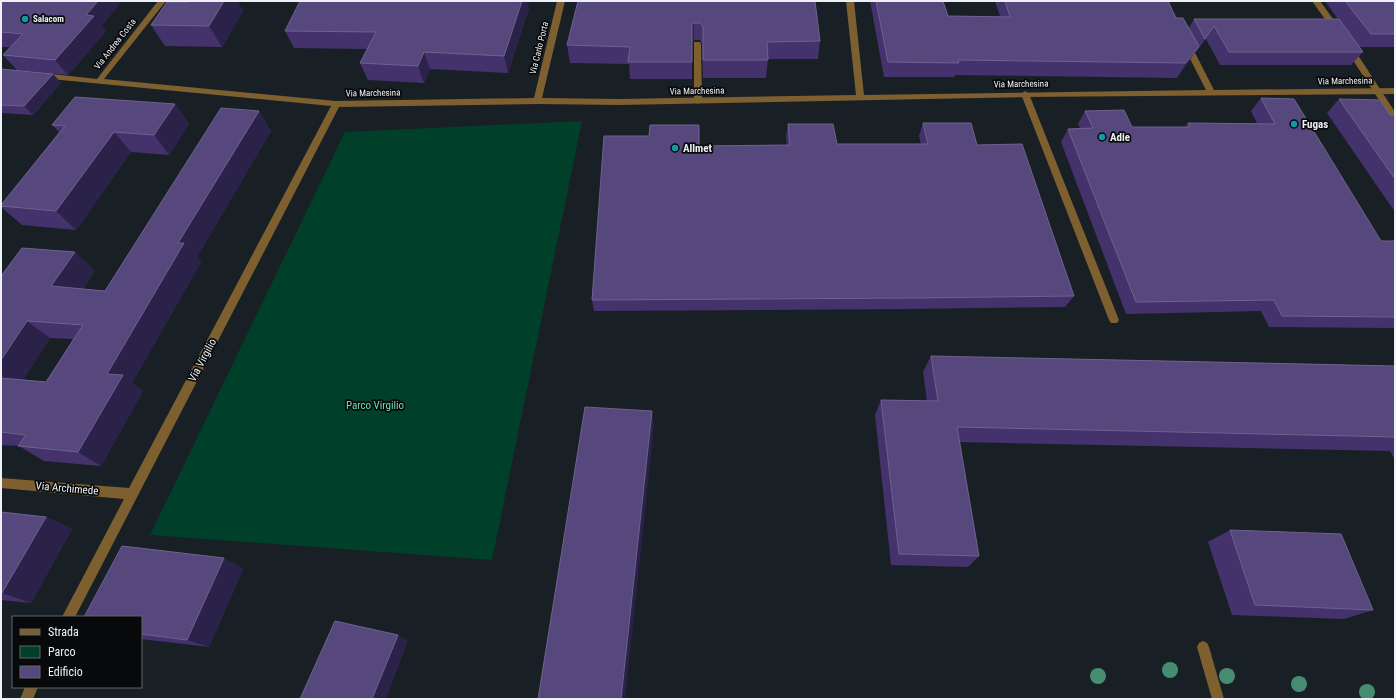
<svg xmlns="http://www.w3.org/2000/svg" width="1396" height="700" viewBox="0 0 1396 700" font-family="'Roboto Condensed',sans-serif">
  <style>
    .green { fill: #003f29 }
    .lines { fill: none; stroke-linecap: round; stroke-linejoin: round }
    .service { fill: #7d5f30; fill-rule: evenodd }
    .minor { fill: #7d5f30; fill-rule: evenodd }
    .tree { fill: #468c70 }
    .wall { fill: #44326d; fill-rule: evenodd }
    .shaded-wall { fill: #2b224a }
    .building { fill: #56477c; stroke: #6e628f }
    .culture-dot { fill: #0f9aa8; stroke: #07090b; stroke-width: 1.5 }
    .labels { text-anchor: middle; stroke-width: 3.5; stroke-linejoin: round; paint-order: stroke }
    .far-poi-label { font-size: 9px; font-weight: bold; fill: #edf1f5; stroke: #07090b; text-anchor: start }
    .far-street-label { font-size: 9px; fill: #edf1f5; stroke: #07090b }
    .poi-label { font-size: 11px; font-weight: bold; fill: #edf1f5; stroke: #07090b; text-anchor: start }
    .street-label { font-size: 11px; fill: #edf1f5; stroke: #07090b }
    .park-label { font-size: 11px; fill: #6ae4ad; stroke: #07090b }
  </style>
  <rect width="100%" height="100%" fill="#192025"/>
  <path class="green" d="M582 121 492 560 150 535 345 132Z"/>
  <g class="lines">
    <g class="service">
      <path d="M1312 1H1320L1341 30 1340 32H1334Z"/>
      <path d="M694 42H700L701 44 702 101 698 104 694 101Z"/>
      <path d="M1346 46H1352L1395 112V121L1392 120 1345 48Z"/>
      <path d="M1025 91 1029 94 1119 320 1117 323H1111L1109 320 1021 94Z"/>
      <path d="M1203 641 1207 643 1209 647 1224 699H1212L1197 647 1199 643Z"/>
    </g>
    <g class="minor">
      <path d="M158 1H166L104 79 336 101 534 98 557 1H565L542 98 619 99 856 95 846 1H854L864 95 1206 90 1182 43 1186 41 1190 43 1214 90 1395 88V94L1025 97 619 105 537 104 339 107 75 617H62L124 499 1 488V478L129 488 331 106 40 78 39 76 43 73 97 79Z"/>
      <path d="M25 687H38L33 699H20Z"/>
    </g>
  </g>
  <g class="tree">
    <circle cx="1170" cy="670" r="8"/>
    <circle cx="1098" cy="676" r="8"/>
    <circle cx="1227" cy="676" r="8"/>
    <circle cx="1299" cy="684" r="8"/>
    <circle cx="1367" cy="692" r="8"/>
  </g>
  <g class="wall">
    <path d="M1 1 102 26 106 31 68 75 17 70 3 55 10 47H1Z"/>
    <path d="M190 1H237L243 11 222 47 165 46 151 25 189 2Z"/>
    <path d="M578 1 820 41 818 59H768L766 78H703L702 44 700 40H694L692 42V79H630L629 64 570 63 567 45Z"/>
    <path d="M870 1H943L948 16H1000L995 1H1168L1176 18 1189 28 1194 19H1338L1325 1H1395V47H1360L1363 52 1351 65H1220L1206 39 1196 52V51L1189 61 1177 78 955 75 954 77H884Z"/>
    <path d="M529 8 508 73 430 69 424 83 368 80 360 63 367 49 294 48 285 31Z"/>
    <path d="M1 69 53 74 61 83 33 115 1 113Z"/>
    <path d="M1261 98 1381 241H1395V328L1269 327 1261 311 1126 314 1061 142 1068 129 1080 128 1078 124 1085 111 1132 127H1185L1188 123H1257L1251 111Z"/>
    <path d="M1339 99 1395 117V212L1327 113Z"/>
    <path d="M175 104 189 124 169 155 131 152 76 230 22 225 1 207V205L59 132 52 125Z"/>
    <path d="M259 111 271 131 197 257 201 262 132 383 143 391 101 466 44 461 19 446 1 445V276L95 270 83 289 105 291ZM50 338 73 339 46 382 23 380Z"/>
    <path d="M923 123 977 145 1074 296 1065 307 908 309 594 311 592 300 699 146 787 145 786 138 788 124 837 144H921L919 136Z"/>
    <path d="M931 356 1395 366V460L1390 451 960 442 979 556 968 567 891 565 875 415 881 400 927 401 923 372Z"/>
    <path d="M1 512 46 517 72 529 31 603 1 600Z"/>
    <path d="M1230 530 1373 610 1344 619 1232 615 1208 542Z"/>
    <path d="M224 558 243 569 209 647 141 639V617Z"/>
  </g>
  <g class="shaded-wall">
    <path d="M98 1H122L102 26 106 31 68 75 55 60 86 15Z"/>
    <path d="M224 1H237L243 11 222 47 209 26Z"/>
    <path d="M520 1H528L529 8 508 73 504 56Z"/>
    <path d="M694 23V40L692 42V79V24Z"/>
    <path d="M1214 26 1206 39 1196 52Z"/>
    <path d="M1199 46 1189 61 1177 78 1186 63Z"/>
    <path d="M424 52 430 69 424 83 418 66Z"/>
    <path d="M53 74 61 83 33 115 24 106Z"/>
    <path d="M175 104 189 124 169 155 154 135Z"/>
    <path d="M259 111 271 131 197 257 201 262 132 383 143 391 101 466 78 452 107 374 178 243Z"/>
    <path d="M114 132 131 152 76 230 56 211Z"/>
    <path d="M75 252 95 270 73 304 51 286Z"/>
    <path d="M27 321 50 338 15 393 1 384V360Z"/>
    <path d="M652 411 654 426 625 699H621Z"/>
    <path d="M46 517 72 529 31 603 2 593Z"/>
    <path d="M224 558 243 569 209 647 187 640Z"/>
    <path d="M398 635 408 641 386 699H372Z"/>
  </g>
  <g class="building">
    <path d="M1 1H98L86 15 94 16 55 60 3 55 23 34 1 32Z"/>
    <path d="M190 1H224L209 26 151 25 167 2H189Z"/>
    <path d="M300 1H522L504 56 424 52 418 66 360 63 376 32 285 31Z"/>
    <path d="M578 1H815L820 41 767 42 768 60H703V26L700 23H694L692 24V62H628L630 47 567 45Z"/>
    <path d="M876 1H943L948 16 1010 17 1005 1H1168L1176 18H1183L1199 46 1186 63 958 60 959 63 888 62Z"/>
    <path d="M1345 1H1395V34H1371Z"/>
    <path d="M1194 19H1339L1363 52H1229L1214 26 1205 39Z"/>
    <path d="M1 69 53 74 24 106 1 105Z"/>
    <path d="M75 97 175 104 154 135 114 132 56 211 1 206V205L65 126 52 125Z"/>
    <path d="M1261 98 1294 99 1381 241H1395V317L1282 316 1274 300 1136 302 1068 129 1093 128 1085 111 1124 110 1132 127H1190L1188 123 1275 124Z"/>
    <path d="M1339 99 1380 100 1390 115H1394L1395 117V179Z"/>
    <path d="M221 108 259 111 178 243H184L107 374 123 375 78 452 18 446 26 435 1 432V378L46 382 83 325 27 321 1 360V276L22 248 75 252 51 286 105 291Z"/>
    <path d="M923 123H971L977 145 1022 144 1074 296 913 298 592 300 604 136H649L650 125H699V146L790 145 788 124H833L837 144H928Z"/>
    <path d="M931 356 1395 366V437L957 427 979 556 899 554 881 400 938 401Z"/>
    <path d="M585 407 652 411 621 699H538Z"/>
    <path d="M1 512 46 517 2 593H1Z"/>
    <path d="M1230 530 1341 534 1373 610 1255 605Z"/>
    <path d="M122 546 224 558 187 640 141 634V617H84Z"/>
    <path d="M335 621 398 635 372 699H300Z"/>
  </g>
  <g class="culture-dot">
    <circle cx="25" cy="19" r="4"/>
    <circle cx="1294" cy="124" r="4"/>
    <circle cx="1102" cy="137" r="4"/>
    <circle cx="675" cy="148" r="4"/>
  </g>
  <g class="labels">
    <g class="far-poi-label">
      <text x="33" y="22">Salacom</text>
    </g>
    <g class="far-street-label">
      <text transform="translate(115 44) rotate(-52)" y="3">Via Andrea Costa</text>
      <text transform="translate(539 48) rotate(-76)" y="3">Via Carlo Porta</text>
      <text transform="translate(1345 81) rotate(-1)" y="3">Via Marchesina</text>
      <text transform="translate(1021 84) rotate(-1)" y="3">Via Marchesina</text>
      <text transform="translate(697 91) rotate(-1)" y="3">Via Marchesina</text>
      <text transform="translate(373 93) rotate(-1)" y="3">Via Marchesina</text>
    </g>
    <g class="poi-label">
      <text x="1302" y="128">Fugas</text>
      <text x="1110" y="141">Adie</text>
      <text x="683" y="152">Allmet</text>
    </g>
    <g class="street-label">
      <text transform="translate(202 360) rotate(-62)" y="4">Via Virgilio</text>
      <text transform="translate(67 488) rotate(5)" y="4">Via Archimede</text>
    </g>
    <g class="park-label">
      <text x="375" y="409">Parco Virgilio</text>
    </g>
  </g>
  <rect width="1396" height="700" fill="none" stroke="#edf1f5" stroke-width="4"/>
  <rect x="12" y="616" width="130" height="72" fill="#07090b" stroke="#636669"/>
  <rect x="20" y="629" width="20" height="6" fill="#7d5f30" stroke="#636669"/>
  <text x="48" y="636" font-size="12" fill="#edf1f5">Strada</text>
  <rect x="20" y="646" width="20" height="12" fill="#003f29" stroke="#636669"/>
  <text x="48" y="656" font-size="12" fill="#edf1f5">Parco</text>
  <rect x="20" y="666" width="20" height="12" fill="#56477c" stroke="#636669"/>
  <text x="48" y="676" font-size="12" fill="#edf1f5">Edificio</text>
</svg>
